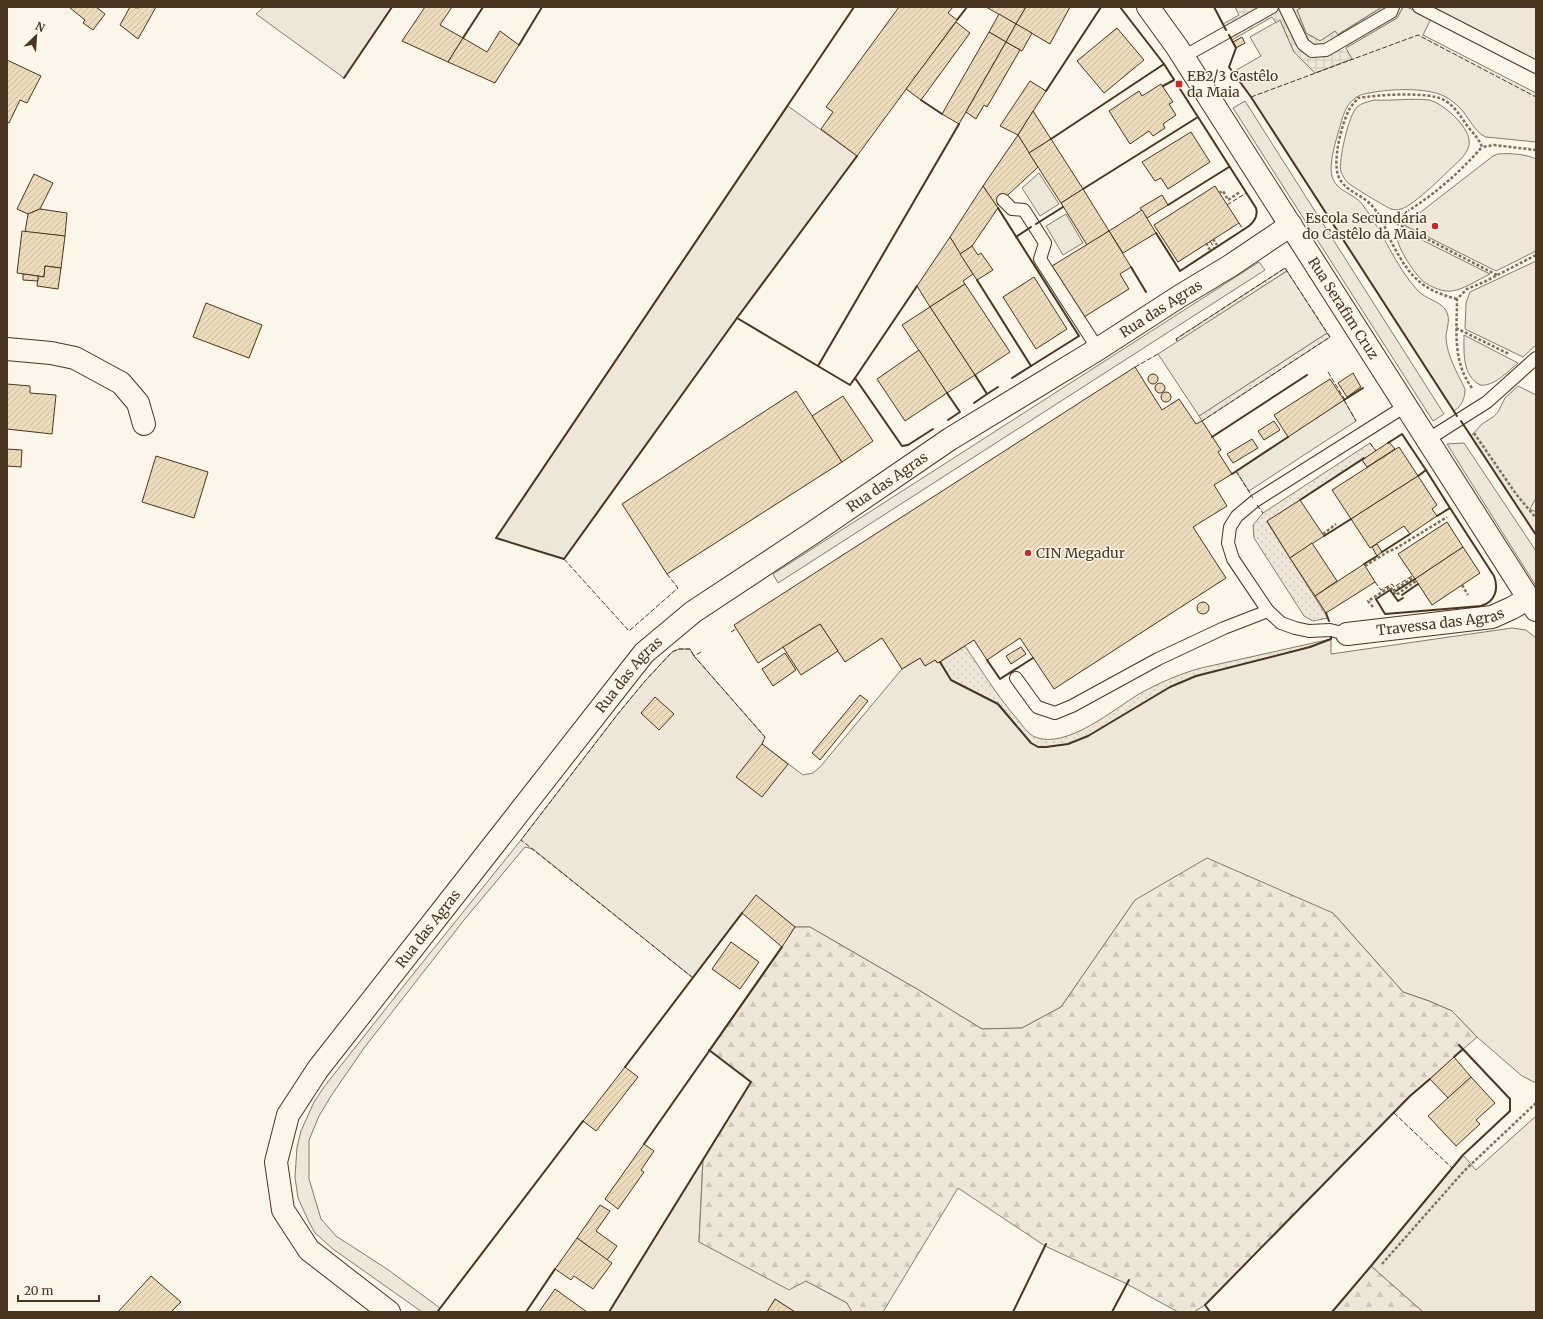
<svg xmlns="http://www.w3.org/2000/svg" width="1543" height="1319" viewBox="0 0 1543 1319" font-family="Merriweather,serif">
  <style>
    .green { fill: #ede6d9; stroke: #887966 }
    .forest { fill: url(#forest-firs); stroke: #887966 }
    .garden { fill: url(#garden-dots); stroke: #887966 }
    .parking { fill: #ede7d9; stroke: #887966 }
    .plaza { fill: url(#plaza-grid); stroke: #887966 }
    .building { fill: url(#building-hatch); stroke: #4a3520 }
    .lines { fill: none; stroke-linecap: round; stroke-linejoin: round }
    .service-casing { stroke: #4a3520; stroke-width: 14 }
    .minor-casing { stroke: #4a3520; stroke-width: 24 }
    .path { stroke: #7f6f5c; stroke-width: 2.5; stroke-dasharray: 3 2; stroke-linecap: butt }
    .service { stroke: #fbf6e9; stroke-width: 12 }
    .minor { stroke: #fbf6e9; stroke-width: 22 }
    .fence { stroke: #4a3520; stroke-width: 1; stroke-dasharray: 5 2; stroke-linecap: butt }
    .wall { stroke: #4a3520; stroke-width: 2 }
    .poi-dot { fill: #c62828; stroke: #fbf6e9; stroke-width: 1.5 }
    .labels { text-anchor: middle; stroke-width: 3; stroke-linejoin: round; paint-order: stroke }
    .poi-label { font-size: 14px; fill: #4a3520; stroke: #fbf6e9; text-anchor: start }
    .street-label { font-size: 14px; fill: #4a3520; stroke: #fbf6e9 }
  </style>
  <defs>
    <pattern id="forest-firs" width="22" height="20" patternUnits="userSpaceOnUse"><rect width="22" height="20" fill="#ede6d9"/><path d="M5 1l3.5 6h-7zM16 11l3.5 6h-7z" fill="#cdc6ba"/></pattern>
    <pattern id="garden-dots" width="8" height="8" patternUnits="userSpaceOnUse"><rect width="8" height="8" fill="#ede6d9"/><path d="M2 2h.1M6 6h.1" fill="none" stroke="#cdc6ba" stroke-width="1.8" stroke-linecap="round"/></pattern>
    <pattern id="plaza-grid" width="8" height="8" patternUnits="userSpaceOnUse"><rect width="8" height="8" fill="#ede7d9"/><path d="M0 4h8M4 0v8" fill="none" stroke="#cdc7ba"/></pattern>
    <pattern id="building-hatch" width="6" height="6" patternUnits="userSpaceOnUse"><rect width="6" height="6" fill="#ecdcbc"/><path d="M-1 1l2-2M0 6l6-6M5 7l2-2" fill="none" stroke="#ccbda1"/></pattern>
  </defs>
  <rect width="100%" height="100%" fill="#fbf6e9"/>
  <g class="green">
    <path d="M264 7H392L344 78 256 14Z"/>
    <path d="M1302 7H1382L1337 35 1335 32 1320 41 1306 33 1297 10Z"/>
    <path d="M1403 7H1407L1431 19 1423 35 1536 93V142L1486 137 1482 135C1473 128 1468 117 1461 109 1456 104 1450 99 1444 96 1425 87 1389 89 1369 93 1352 95 1345 107 1341 123 1337 137 1327 166 1333 179 1338 192 1355 194 1362 204 1383 231 1395 266 1418 291 1425 298 1440 302 1445 309 1452 319 1446 328 1446 338 1447 356 1458 374 1465 389 1465 398 1462 406 1454 411L1251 97 1233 72 1261 56 1250 37 1280 20 1294 52 1352 59 1345 48 1397 18Z"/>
    <path d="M1432 7H1536V60Z"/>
    <path d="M1374 100C1392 101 1411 98 1429 100 1443 103 1468 126 1469 140 1470 148 1466 153 1461 159 1449 170 1414 206 1401 209 1398 210 1394 210 1391 209 1386 207 1351 186 1347 182 1345 179 1342 175 1341 172 1338 161 1349 114 1357 107 1361 103 1368 102 1374 100Z"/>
    <path d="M788 106 857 156 737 318 564 559 496 538Z"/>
    <path d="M1498 154C1510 153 1525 154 1536 159V251L1496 271 1404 225 1493 156Z"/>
    <path d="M1400 229 1490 274C1479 279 1459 293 1447 291 1440 291 1430 286 1424 282 1415 275 1398 249 1397 237 1397 234 1398 232 1400 229Z"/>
    <path d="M1536 261V345L1523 357 1465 329 1466 303 1470 292Z"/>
    <path d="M1464 335 1518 363C1508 371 1494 387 1480 385 1462 375 1464 353 1464 335Z"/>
    <path d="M1518 386 1536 395V498L1530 509 1536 512V535L1471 436 1482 424 1493 417 1498 412 1505 398Z"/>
    <path d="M1512 628 1526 630 1536 638V1083L1522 1076 1477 1037 1452 1011 1429 1001 1403 992 1333 913 1135 900 1061 1007 1022 1028 982 1029 917 989 810 927H795L756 896 693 978 533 849 525 847 464 920 364 1048 331 1096 319 1116 309 1140V1179L321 1219 336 1236 387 1269 440 1308 437 1312H422L333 1249 315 1233 309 1222 298 1198 295 1177 297 1147 301 1131 314 1102 324 1087 406 983 521 840 617 715 645 681 672 652 679 649H690L694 656 765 737 762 744 803 775 813 773 820 767 902 669 920 658 925 666 935 660 937 663 940 662 951 680 998 704 1031 743 1039 747 1068 744 1078 740 1170 687 1196 676 1310 647 1331 639V654Z"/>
    <path d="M1536 1116V1312H1423L1371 1266 1463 1155 1476 1170Z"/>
    <path d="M703 1160 699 1242 806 1281 847 1303 852 1312H795L775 1299 767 1312H609Z"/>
  </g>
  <g class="forest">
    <path d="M1207 858 1333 913 1403 992 1429 1001 1452 1011 1477 1037 1410 1096 1205 1305 1194 1312H1178L1127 1284 1045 1246 958 1188 883 1312H852L847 1303 806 1281 789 1290 699 1242 703 1160 751 1082 709 1050 795 927H810L917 989 982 1029 1022 1028 1061 1007 1135 900Z"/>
    <path d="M1371 1266 1423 1312H1332Z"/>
  </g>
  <g class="garden">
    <path d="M1285 268 1287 271 1178 342 1176 339Z"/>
    <path d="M1327 333 1330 337 1202 421 1199 416Z"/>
    <path d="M1370 443 1376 451 1267 522 1328 618 1313 621 1304 616 1254 538 1253 525 1263 513Z"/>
    <path d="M1331 639 1310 647 1196 676 1170 687 1088 736 1068 744 1046 747H1038L1031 743 997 704 951 680 940 662 965 646C982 671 998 697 1018 720 1023 726 1028 734 1035 737 1066 750 1114 709 1139 694 1159 683 1179 674 1201 668Z"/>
  </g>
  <g class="parking">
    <path d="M1245 101 1444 414 1433 421 1233 108Z"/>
    <path d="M1039 173 1059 204 1040 216 1022 188Z"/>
    <path d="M1066 214 1083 243 1063 255 1046 226Z"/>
    <path d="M1259 262 1265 270 778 583 773 574Z"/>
    <path d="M1287 271 1327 333 1199 416 1158 354Z"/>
    <path d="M1344 400 1356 421 1249 491 1236 471Z"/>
    <path d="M1464 443 1536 551V586L1447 444Z"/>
  </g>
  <path class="plaza" d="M1235 7H1302L1297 10 1306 33 1320 41 1335 31 1338 35 1382 7H1403L1397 18 1346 48 1352 59 1315 73 1294 52 1280 20 1276 23 1272 17 1232 40 1223 24 1239 15Z"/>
  <g class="building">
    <path d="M71 7H96L105 14 93 30 83 23 85 20 70 8Z"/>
    <path d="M130 7 139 8V7H156L138 39 120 25Z"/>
    <path d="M425 7H452L440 25 463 38 448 62 402 41Z"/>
    <path d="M899 7H953L948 13 957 20 857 156 821 129 833 112 826 107Z"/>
    <path d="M986 7H1026L1016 24Z"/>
    <path d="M1026 7H1070L1050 44 1016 24Z"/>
    <path d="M999 14 1016 24 1006 42 989 32Z"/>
    <path d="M956 22 970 33 921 100 906 89Z"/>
    <path d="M1016 24 1032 33 1022 51 1006 42Z"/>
    <path d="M1117 28 1144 60 1104 93 1077 61Z"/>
    <path d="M500 31 519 45 495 83 448 62 463 38 487 52Z"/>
    <path d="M989 32 1006 42 959 124 942 114Z"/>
    <path d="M1242 37 1245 43 1236 48 1233 42Z"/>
    <path d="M1006 42 1020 50 987 107 984 105 976 119 966 112Z"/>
    <path d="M7 60 41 76 27 103 20 100 9 123 7 122Z"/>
    <path d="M1030 81 1046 91 1018 135 1000 126Z"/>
    <path d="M1161 84 1173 102 1169 104 1176 115 1163 124 1165 128 1153 136 1149 131 1130 144 1109 111 1139 91 1142 96Z"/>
    <path d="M1033 111 1051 139 1029 153 1018 135Z"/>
    <path d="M1191 132 1210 162 1168 189 1161 178 1155 181 1142 162Z"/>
    <path d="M1018 135 1038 167 996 206 983 186Z"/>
    <path d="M1051 139 1083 189 1061 203 1029 153Z"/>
    <path d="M34 174 53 183 40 209 28 214 17 209Z"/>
    <path d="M983 186 998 208 972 246 960 254 950 237Z"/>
    <path d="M1215 186 1239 223 1178 262 1154 225Z"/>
    <path d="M1083 189 1109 231 1087 245 1061 203Z"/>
    <path d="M1162 195 1168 205 1147 218 1140 208Z"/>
    <path d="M40 209 67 213 65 236 25 232 28 214Z"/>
    <path d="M1142 210 1156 233 1123 253 1109 231Z"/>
    <path d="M22 231 65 236 61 268 45 266 44 277 17 273Z"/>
    <path d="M1109 231 1131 267 1120 274 1129 289 1084 317 1052 266Z"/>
    <path d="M950 237 973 274 963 281 965 284 930 307 917 286Z"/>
    <path d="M972 246 978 255 981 253 993 270 977 280 960 254Z"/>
    <path d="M45 266 61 268 58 289 37 286 38 276 44 277Z"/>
    <path d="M23 274 38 276V281L23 280Z"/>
    <path d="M1034 277 1067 329 1036 349 1003 297Z"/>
    <path d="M965 284 1010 352 975 375 930 307Z"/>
    <path d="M206 303 262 325 249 358 193 337Z"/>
    <path d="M930 307 975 375 947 393 902 325Z"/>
    <path d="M919 350 947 393 905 421 877 379Z"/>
    <path d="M1135 367 1162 410 1179 399 1196 424 1202 421 1221 450 1218 452 1232 474 1214 485 1227 506 1193 527 1226 578 1054 689 1020 638 987 660 974 640 938 663 935 660 925 666 920 658 902 669 882 638 845 662 820 624 758 663 734 625Z"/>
    <path d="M1353 373 1361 387 1347 397 1338 383Z"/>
    <circle cx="1153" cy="379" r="5"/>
    <path d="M1330 379 1344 400 1288 437 1274 415Z"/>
    <circle cx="1160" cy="388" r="5"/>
    <path d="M7 384 30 386V393L56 395 52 434 7 429Z"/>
    <path d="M796 391 842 462 667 574 622 504Z"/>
    <circle cx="1166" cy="397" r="5"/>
    <path d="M843 396 873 441 842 462 812 416Z"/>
    <path d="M1274 421 1280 430 1264 440 1258 431Z"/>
    <path d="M1252 439 1258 448 1233 463 1227 454Z"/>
    <path d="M1389 442 1395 449 1367 467 1362 460Z"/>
    <path d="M1399 447 1418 476 1351 519 1332 490Z"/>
    <path d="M7 449 22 450 21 467 7 466Z"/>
    <path d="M156 456 208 472 194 518 142 502Z"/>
    <path d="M1418 476 1437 505 1432 509 1437 516 1410 534 1404 526 1370 548 1351 519Z"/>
    <path d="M1300 500 1324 536 1290 558 1267 521Z"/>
    <path d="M1447 522 1463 547 1415 579 1398 554Z"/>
    <path d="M1312 543 1337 581 1315 596 1290 558Z"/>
    <path d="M1377 544 1382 552 1377 556 1372 547Z"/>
    <path d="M1463 547 1480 573 1432 605 1415 579Z"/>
    <path d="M1364 564 1375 582 1326 613 1315 596Z"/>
    <circle cx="1203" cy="608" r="6"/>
    <path d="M820 624 838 651 801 675 783 647Z"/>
    <path d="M1021 647 1026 654 1011 664 1006 656Z"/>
    <path d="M785 653 796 670 773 686 762 669Z"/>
    <path d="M860 695 868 701 820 760 812 753Z"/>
    <path d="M655 697 674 714 659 730 641 713Z"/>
    <path d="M762 744 788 764 762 797 736 777Z"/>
    <path d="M756 895 795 927 782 947 742 913Z"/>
    <path d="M731 942 759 962 740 989 712 969Z"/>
    <path d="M1454 1057 1471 1077 1448 1098 1430 1079Z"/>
    <path d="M625 1067 638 1077 596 1131 583 1121Z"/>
    <path d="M1471 1077 1495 1103 1476 1120 1480 1124 1456 1146 1428 1116Z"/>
    <path d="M644 1144 654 1151 641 1170 644 1172 618 1209 605 1199Z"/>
    <path d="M600 1205 610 1211 596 1231 617 1246 607 1260 577 1238Z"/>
    <path d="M577 1238 612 1263 593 1289 574 1276 571 1280 555 1269Z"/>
    <path d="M151 1276 181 1302 171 1312H118Z"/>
    <path d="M555 1289 587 1312H539Z"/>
    <path d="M775 1299 795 1312H767Z"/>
  </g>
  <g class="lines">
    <g class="service-casing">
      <g id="service">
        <path d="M1285 7 1303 44 1312 51 1326 50 1391 12 1393 7"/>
        <path d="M1419 7 1536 67"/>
        <path d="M1183 57 1272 7"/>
        <path d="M1003 200 1012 209 1024 210 1045 243 1040 259 1098 349"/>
        <path d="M1427 440 1487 402 1536 358"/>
        <path d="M1347 634 1330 630 1309 631 1295 628 1281 623 1268 611 1233 559 1228 543 1230 527 1237 516 1255 501 1407 405"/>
        <path d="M1016 678 1037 707 1055 713 1072 706 1158 659 1224 628 1268 611"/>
      </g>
    </g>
    <g class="minor-casing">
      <g id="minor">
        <path id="s1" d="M1148 7 1177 47 1217 110 1536 610"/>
        <path d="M7 349 51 353 75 358 121 383 138 403 144 424"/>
        <path id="s2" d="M1347 634 1492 617 1512 608 1529 598"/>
        <path id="s3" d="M389 1312 309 1250 283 1210 276 1162 288 1115 318 1069 644 653 693 612 811 534 950 439 1098 349 1180 296 1230 266 1291 225"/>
      </g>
    </g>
    <g class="path">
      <path d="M1219 193 1223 191 1228 200 1240 192"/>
      <path d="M1392 221 1497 275"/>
      <path d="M1385 224C1422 205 1454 179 1482 147"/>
      <path d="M1213 239 1217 245"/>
      <path d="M1206 243 1210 250"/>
      <path d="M1457 299C1422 290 1410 277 1393 245 1386 232 1383 218 1373 207 1364 195 1343 191 1338 175 1333 159 1341 126 1349 110 1351 106 1355 102 1358 98 1376 95 1428 91 1444 100 1455 106 1461 117 1468 127 1474 134 1479 139 1482 147L1494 145 1536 150"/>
      <path d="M1456 328 1509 354"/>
      <path d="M1472 388C1452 361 1457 330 1457 299L1467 289 1484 282 1536 255"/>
      <path d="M1474 433 1516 494 1536 518"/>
      <path d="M1323 534 1336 524"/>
      <path d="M1365 566 1389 551 1395 549 1447 517"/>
      <path d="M1462 585 1468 595"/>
      <path d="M1393 591 1414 577"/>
      <path d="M1373 607 1368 601 1390 587 1396 595 1416 581"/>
      <path d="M1382 1264 1464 1171 1536 1103"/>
    </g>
    <use href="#service" class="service"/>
    <use href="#minor" class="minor"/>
    <g class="fence">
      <path d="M1251 97 1418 35 1536 97"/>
      <path d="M1227 205 1246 193"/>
      <path d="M1239 223 1243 230"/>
      <path d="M1210 241 1215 249"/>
      <path d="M1177 341 1176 339 1285 268 1330 337 1202 421"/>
      <path d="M1135 367 1158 354"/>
      <path d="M1328 372 1345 400"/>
      <path d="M1344 400 1356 421"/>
      <path d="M1370 443 1376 451"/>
      <path d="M1236 471 1253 498"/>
      <path d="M1257 505 1263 513"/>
      <path d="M564 559 629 631 678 588 667 574"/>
      <path d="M1375 582 1381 590 1392 584 1394 587 1412 576"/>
      <path d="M731 632 736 629"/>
      <path d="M701 652 694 656 765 737 762 744"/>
      <path d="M693 978 521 840 617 715 645 681 672 652 679 649H690L694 656"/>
      <path d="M1394 1113 1452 1168"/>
    </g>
    <g class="wall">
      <path d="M854 7 496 538 564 559 737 318 857 156"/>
      <path d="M1214 7 1226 30"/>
      <path d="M957 20 967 7"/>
      <path d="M1229 35 1236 48 1229 67 1251 97 1457 416"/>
      <path d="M463 38 483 7"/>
      <path d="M519 45 542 7"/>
      <path d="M344 78 392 7"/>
      <path d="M1163 86 1174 80"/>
      <path d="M1046 91 1101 7"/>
      <path d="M921 100 942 114"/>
      <path d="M1051 139 1164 64 1120 7"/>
      <path d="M1083 189 1198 117 1164 64"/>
      <path d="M1168 205 1229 167"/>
      <path d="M1036 224 1063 207"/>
      <path d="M1156 233 1180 271 1249 226C1255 221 1258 215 1256 208L1198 117"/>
      <path d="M1016 237 1031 227"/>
      <path d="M1131 267 1146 292"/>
      <path d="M977 280 1031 366 1079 336 998 208"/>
      <path d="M917 286 855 378 902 446 908 445 933 429"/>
      <path d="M737 318 850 385 855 378"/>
      <path d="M818 366 959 124"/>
      <path d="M975 375 987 394 998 387"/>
      <path d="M1012 378 1031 366"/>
      <path d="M947 393 960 412 948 420"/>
      <path d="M1344 400 1363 388"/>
      <path d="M974 403 987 394"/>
      <path d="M1461 421 1536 535"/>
      <path d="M1212 437 1307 375"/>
      <path d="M1388 443 1402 434 1426 470 1418 476"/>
      <path d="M1426 470 1450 508 1437 516"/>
      <path d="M1232 474 1288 437"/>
      <path d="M1300 500 1364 458"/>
      <path d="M1324 536 1351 519"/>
      <path d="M1382 552 1410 534"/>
      <path d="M1364 564 1377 556"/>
      <path d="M1396 591 1415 579"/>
      <path d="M1402 595 1418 584"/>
      <path d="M1403 598 1398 601 1390 590 1376 599 1385 614 1481 606C1495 602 1499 589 1494 576L1450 508"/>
      <path d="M1326 613 1329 621"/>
      <path d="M987 660 1000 679 1033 658"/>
      <path d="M940 662 951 680 998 704 1031 743 1038 747H1046L1068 744 1088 736 1170 687 1196 676 1310 647 1331 639V637"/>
      <path d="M1454 1057 1463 1049"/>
      <path d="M625 1067 742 913"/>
      <path d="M644 1144 782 947"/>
      <path d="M439 1312 438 1311 583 1121"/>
      <path d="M526 1312 555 1269"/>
      <path d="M609 1312 751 1082 709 1050"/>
      <path d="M1013 1312 1046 1244"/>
      <path d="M1112 1312 1129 1280"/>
      <path d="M1210 1312 1205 1305 1410 1096 1430 1079"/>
      <path d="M1332 1312 1371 1266 1463 1155 1510 1111V1099L1459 1045"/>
    </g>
  </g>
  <g class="poi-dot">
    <rect x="1175" y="80" width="8" height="8" rx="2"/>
    <circle cx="1435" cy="226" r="4"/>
    <circle cx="1028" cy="553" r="4"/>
  </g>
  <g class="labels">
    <g class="poi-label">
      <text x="1187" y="81">EB2/3 Castêlo<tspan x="1187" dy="16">da Maia</tspan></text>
      <text x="1427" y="223" text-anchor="end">Escola Secundária<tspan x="1427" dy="16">do Castêlo da Maia</tspan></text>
      <text x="1036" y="558">CIN Megadur</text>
    </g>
    <g class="street-label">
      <text dy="5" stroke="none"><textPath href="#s1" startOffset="359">Rua Serafim Cruz</textPath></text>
      <text dy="5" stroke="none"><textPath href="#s3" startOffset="1451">Rua das Agras</textPath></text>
      <text dy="5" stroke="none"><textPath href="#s3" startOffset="1127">Rua das Agras</textPath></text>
      <text dy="5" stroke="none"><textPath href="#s2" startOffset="94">Travessa das Agras</textPath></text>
      <text dy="5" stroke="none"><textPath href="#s3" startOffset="803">Rua das Agras</textPath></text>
      <text dy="5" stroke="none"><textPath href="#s3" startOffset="479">Rua das Agras</textPath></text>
    </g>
  </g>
  <rect width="1543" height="1319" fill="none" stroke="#4a3520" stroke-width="16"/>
  <g transform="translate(36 36) rotate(25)" stroke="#fbf6e9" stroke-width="3" paint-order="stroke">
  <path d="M0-3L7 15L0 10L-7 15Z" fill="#4a3520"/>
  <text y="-6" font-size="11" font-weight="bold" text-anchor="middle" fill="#4a3520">N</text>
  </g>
  <path d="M18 1295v6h81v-6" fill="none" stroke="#4a3520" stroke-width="2"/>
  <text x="24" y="1295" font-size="12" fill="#4a3520" stroke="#fbf6e9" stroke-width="3" paint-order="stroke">20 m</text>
</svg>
